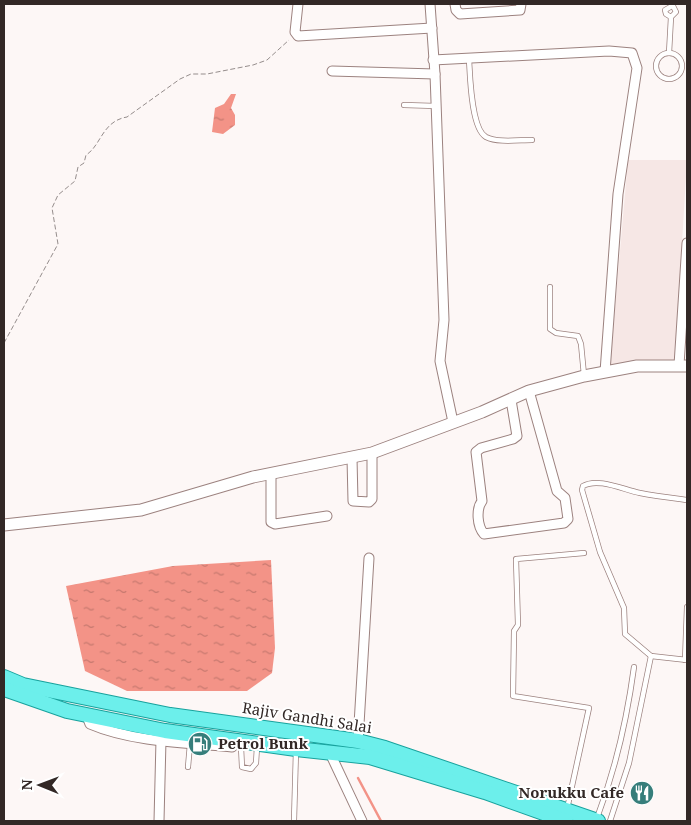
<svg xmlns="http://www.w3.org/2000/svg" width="691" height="825" viewBox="0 0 691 825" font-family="'Noto Serif',serif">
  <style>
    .built { fill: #f6e7e5 }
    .water { fill: url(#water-ripples) }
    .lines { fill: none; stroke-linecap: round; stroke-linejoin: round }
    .stream { stroke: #f39387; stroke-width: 2.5 }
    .service-casing { stroke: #9c827f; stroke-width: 6 }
    .minor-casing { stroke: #9c827f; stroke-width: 11 }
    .tertiary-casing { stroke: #9c827f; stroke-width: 13 }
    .primary-casing { stroke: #18a29d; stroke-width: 16 }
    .path { stroke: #958d8c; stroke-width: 1; stroke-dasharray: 5 2.5; stroke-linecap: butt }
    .service { stroke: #fff; stroke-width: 4.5 }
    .minor { stroke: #fff; stroke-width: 9 }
    .tertiary { stroke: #fff; stroke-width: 11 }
    .primary { stroke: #6cefeb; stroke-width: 14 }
    .labels { text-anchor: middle; stroke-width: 4; stroke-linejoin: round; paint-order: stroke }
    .street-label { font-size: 15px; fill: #322826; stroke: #fff }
    .poi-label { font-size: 15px; font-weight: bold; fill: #322826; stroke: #fff; text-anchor: start }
  </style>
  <defs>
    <pattern id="water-ripples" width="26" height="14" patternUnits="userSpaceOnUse" patternTransform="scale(1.25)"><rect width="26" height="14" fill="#f39387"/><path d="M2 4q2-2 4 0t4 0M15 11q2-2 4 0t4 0" fill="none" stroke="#c5786e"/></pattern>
  </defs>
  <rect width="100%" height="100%" fill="#fdf7f6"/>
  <path class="built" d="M628 160H687L675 360 610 365Z"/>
  <g class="water">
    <path d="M231 94H236L231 108 235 115V125L223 134 212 132 215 108 224 104Z"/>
    <path d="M271 560 275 648 272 673 247 691H127L85 671 66 586 173 566Z"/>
  </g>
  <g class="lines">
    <path class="stream" d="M358 778 381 821"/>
    <g class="service-casing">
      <g id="service">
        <path d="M671 17 666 14 665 10 672 6"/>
        <path d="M669 53 671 17 676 12 672 4"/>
        <circle cx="669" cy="66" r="13"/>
        <path d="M469 59C470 75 471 129 486 137 498 143 518 140 532 140"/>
        <path d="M404 105 436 106"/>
        <path d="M550 287V329L556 333 578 336 581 344 584 375"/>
        <path d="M687 500C672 498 656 496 640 493 624 490 598 477 583 486L582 490 600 552 624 608 625 634 651 656 687 660"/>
        <path d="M685 660 687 607"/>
        <path d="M241 747 242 767 251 769 256 763 257 747"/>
        <path d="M188 767 190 744"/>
        <path d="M567 809 589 708 513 696 514 631 518 625 516 559 584 553"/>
        <path d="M597 818C616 768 627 719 634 667"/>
        <path d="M294 821 296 750"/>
        <path d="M610 821 629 763 651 656"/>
      </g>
    </g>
    <g class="minor-casing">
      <g id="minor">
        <path d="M298 4 295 32 298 36 432 28"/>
        <path d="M430 4 435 74 444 320 440 361 453 422"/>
        <path d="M455 4 456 10 460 14 520 10 521 4"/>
        <path d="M433 60 609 51 632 53 637 68 618 194 605 372"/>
        <path d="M332 71 435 74"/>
        <path d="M679 365 687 243"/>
        <path d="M511 400 517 436 513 439 481 448 476 452 482 501C476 509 477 526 484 534L564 523 568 519 565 498 557 491 529 391"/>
        <path d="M352 458 353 501 369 502 372 499V453"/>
        <path d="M271 474V522L275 524 327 516"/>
        <path d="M86 714 90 724C132 742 187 743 232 747"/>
        <path d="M358 741 369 558"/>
        <path d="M329 751 362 821"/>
        <path d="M159 821 161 740"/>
      </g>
    </g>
    <g class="tertiary-casing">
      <path id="tertiary" d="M4 525 141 510 253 477 372 453 482 412 529 391 584 376 637 366H687"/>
    </g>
    <g class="primary-casing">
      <g id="primary">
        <path d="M4 677 23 685 170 715 358 741 385 748 598 821"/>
        <path d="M4 689 67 711 165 731 296 749 370 757 485 792 566 821"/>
      </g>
    </g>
    <path class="path" d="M4 343 58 244 52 208 58 195 75 181 78 167 84 163 86 155C101 146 102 121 127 117L180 79 191 74H207L253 65 267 60 289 40"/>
    <use href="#service" class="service"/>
    <use href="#minor" class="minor"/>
    <use href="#tertiary" class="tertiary"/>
    <use href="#primary" class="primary"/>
  </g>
  <defs>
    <g id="fuel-disc" transform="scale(1.25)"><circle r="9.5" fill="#367e7b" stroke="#fff"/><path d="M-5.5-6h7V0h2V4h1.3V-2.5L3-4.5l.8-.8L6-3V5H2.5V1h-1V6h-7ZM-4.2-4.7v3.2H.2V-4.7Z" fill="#fff"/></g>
    <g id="restaurant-disc" transform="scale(1.25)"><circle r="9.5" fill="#367e7b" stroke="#fff"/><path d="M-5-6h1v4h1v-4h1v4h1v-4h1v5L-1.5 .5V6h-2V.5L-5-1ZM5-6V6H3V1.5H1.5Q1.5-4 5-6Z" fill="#fff"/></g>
  </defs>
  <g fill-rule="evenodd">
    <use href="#fuel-disc" x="200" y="744"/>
    <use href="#restaurant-disc" x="642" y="793"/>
  </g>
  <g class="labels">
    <g class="street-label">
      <text transform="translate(307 718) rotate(9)" y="5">Rajiv Gandhi Salai</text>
    </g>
    <g class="poi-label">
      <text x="218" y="749">Petrol Bunk</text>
      <text x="624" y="798" text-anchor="end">Norukku Cafe</text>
    </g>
  </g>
  <rect width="691" height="825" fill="none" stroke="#322826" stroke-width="10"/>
  <g transform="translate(40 785) rotate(271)" stroke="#ffffff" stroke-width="4" paint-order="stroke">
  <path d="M0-4L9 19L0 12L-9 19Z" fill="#322826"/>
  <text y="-8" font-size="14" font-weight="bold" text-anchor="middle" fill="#322826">N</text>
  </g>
</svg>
